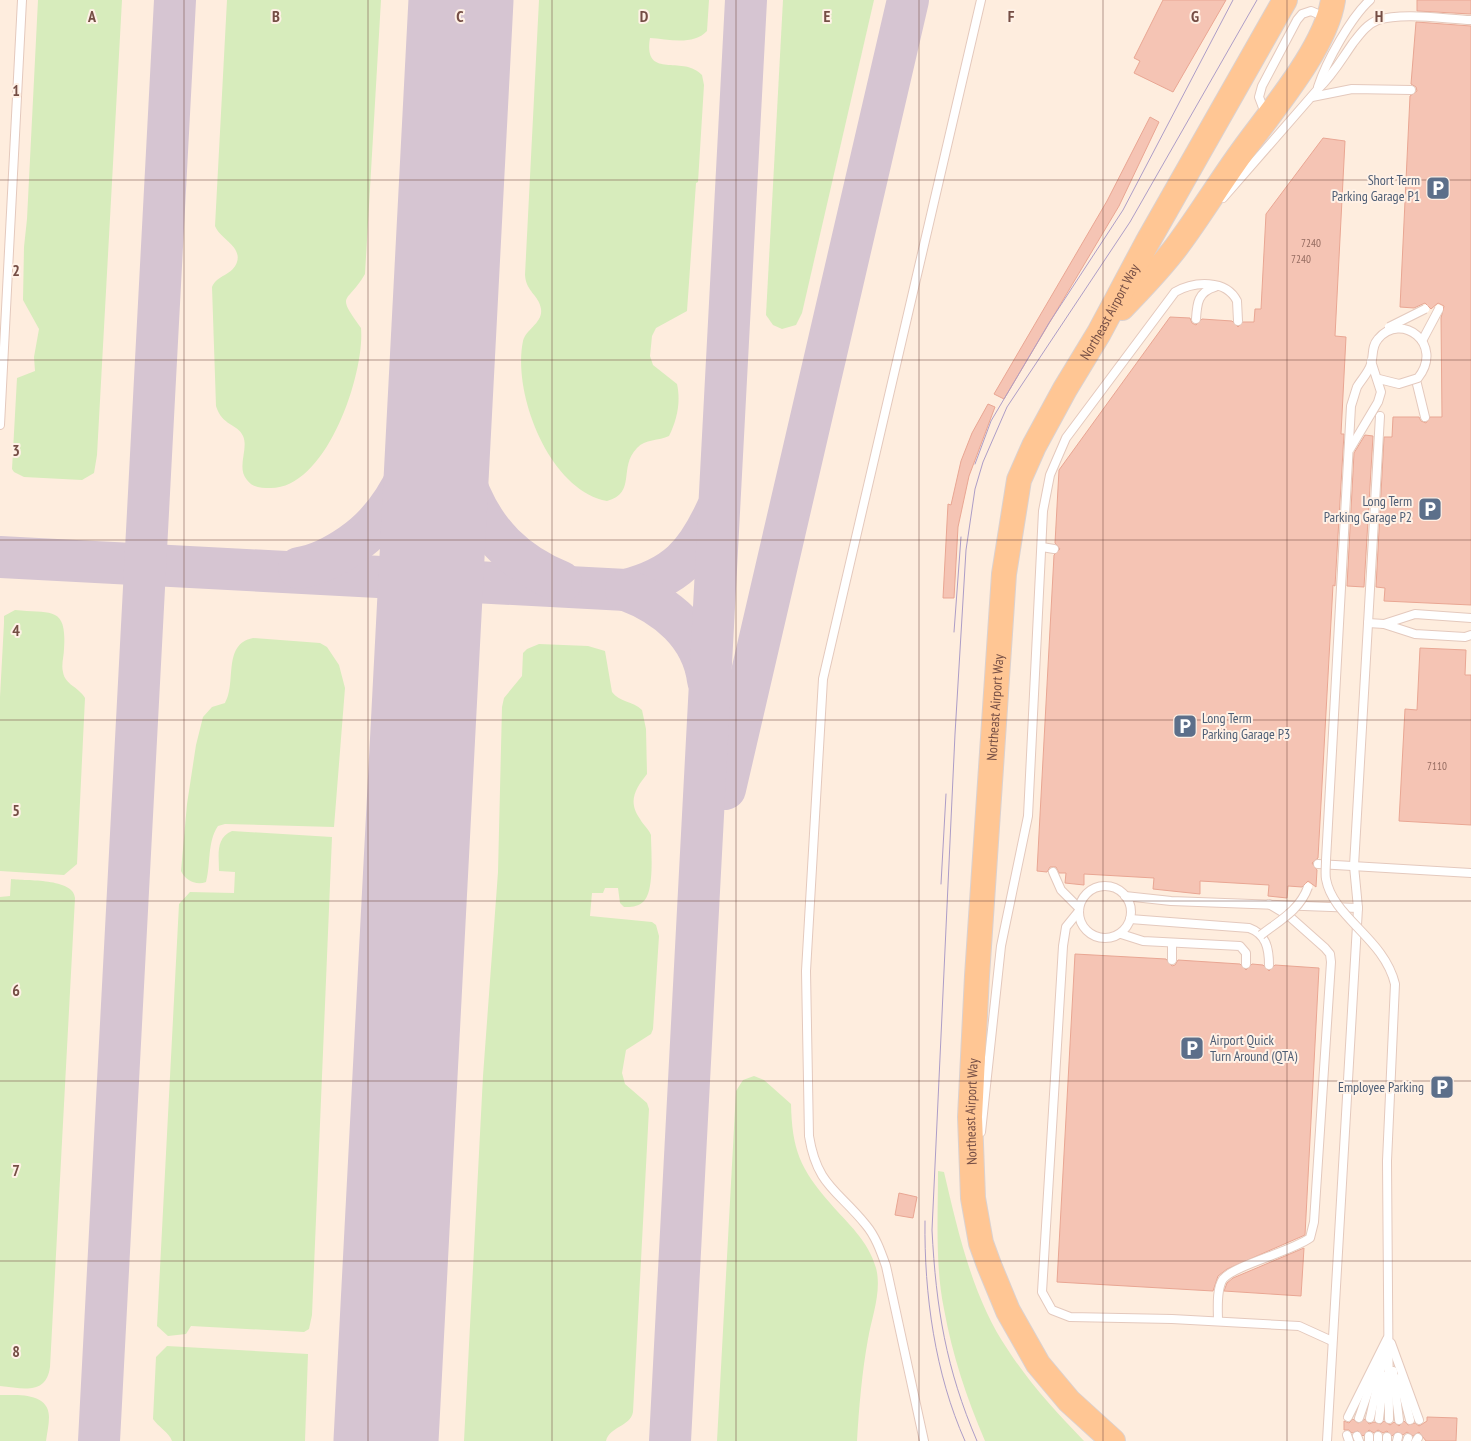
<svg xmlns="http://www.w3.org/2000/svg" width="1471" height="1441" viewBox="0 0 1471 1441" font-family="'PT Sans Narrow',sans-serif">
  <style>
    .green { fill: #d7ecbc }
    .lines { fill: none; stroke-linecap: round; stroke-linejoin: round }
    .taxiway { stroke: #d6c5d2; stroke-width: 42 }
    .runway { stroke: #d6c5d2; stroke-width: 105 }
    .building { fill: #f5c4b4; stroke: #e9a693 }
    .service-casing { stroke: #e4c9bd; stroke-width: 10 }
    .primary-casing { stroke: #dbd1cf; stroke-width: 26 }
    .service { stroke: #fff; stroke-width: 8 }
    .primary { stroke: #ffc694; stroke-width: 24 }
    .tram { stroke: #ad9dc7; stroke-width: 1 }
    .service-bridge-casing { stroke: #e4c9bd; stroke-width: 10; stroke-linecap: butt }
    .service-bridge { stroke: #fff; stroke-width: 8 }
    .grid { fill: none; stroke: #754e45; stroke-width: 1; stroke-opacity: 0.55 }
    .labels { text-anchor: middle; stroke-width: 4; stroke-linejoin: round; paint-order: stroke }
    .number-label { font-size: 11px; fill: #956c61 }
    .service-label { font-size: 14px; fill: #4e5e75; stroke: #fff1e6; text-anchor: end }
    .street-label { font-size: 14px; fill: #754e45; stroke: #fff1e6 }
    .grid-label { font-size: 16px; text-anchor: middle; font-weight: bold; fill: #754e45; stroke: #fff1e6; stroke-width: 4; stroke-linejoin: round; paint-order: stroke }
  </style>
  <rect width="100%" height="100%" fill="#feedde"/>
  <g class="green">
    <path d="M38 0H122L97 455 94 473 82 480 24 477 14 472 12 469 17 378 35 371 34 357 39 329 23 300 24 247 27 219Z"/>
    <path d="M227 0H381L365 274C347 305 335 292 361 328 365 373 327 488 271 488 261 488 253 488 247 480 236 467 249 449 243 436 238 424 222 426 216 406L212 287C217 275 233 275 237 262 242 246 220 239 215 226Z"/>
    <path d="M539 0H709L707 31C693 46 668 39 650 38 643 81 682 54 702 75L704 85 698 182 696 183 687 311 656 328 652 336 650 356 653 365 677 384C681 402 677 420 669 436 659 441 645 439 637 448 618 467 637 493 607 501 549 490 512 393 523 341 526 329 543 323 541 309 539 295 526 292 525 275Z"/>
    <path d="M783 0H874L802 313 796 325 782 329 773 325 766 315Z"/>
    <path d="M15 610C51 614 67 605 64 649 64 656 61 665 63 672 65 685 79 687 85 698L77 864 64 875 0 871V697L4 623V616Z"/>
    <path d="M253 638 320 643 327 647 339 665 345 688 334 827 225 824 218 826C207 842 211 864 206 882 196 886 185 880 181 871L187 804 196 745 203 717 212 707 225 703C237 683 222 644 253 638Z"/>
    <path d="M539 644 588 646 605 651 612 692C619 702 633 701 642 710L646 729 647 774C636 788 627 801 640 819 644 826 648 828 651 835 651 850 655 892 643 902 637 907 631 907 624 907L620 903 618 888H605L603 893H592L590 916 652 922 656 925 659 936 653 1029 651 1034 626 1050 622 1073 625 1084 647 1103 649 1109 633 1412C630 1427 610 1426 606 1441H464L483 1076 498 872 502 707 504 698 522 676 523 653 527 649Z"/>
    <path d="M232 831 332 837 312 1315 309 1329 304 1332 191 1326 186 1334 168 1336 157 1326 179 904 190 892 234 893 235 872 219 871C219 856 215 838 232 831Z"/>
    <path d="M11 879C26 881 74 878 75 898L50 1367C46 1396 22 1388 0 1386V897L10 896Z"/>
    <path d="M754 1076 764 1080 791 1104C792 1149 800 1169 830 1203 848 1224 868 1240 876 1268 882 1291 872 1316 868 1339 862 1372 859 1407 857 1441H717L736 1091 743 1080Z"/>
    <path d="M938 1171 944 1172C958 1232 973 1299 1008 1350 1030 1384 1056 1412 1084 1441H985C967 1399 952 1354 944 1309 935 1266 938 1215 938 1171Z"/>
    <path d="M167 1346 308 1354 305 1441H172C169 1432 158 1427 153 1419L156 1357Z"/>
    <path d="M0 1395C17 1395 49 1392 49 1417 49 1425 47 1433 46 1441H0Z"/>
  </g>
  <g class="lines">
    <g class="taxiway">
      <path d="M0 557 626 590C676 577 696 555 717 509"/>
      <path d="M299 568C319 565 335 556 351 545 412 504 425 428 442 361 454 456 462 541 561 582"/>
      <path d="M626 590C666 605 702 634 708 680"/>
      <path d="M725 789 908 0"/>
      <path d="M99 1441 175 0"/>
      <path d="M670 1441 746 0"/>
    </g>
    <path class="runway" d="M386 1441 461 0"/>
  </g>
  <g class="building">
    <path d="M1163 0H1226L1173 92 1134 73 1140 61 1134 58Z"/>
    <path d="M1417 0H1471V14L1417 11Z"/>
    <path d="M1416 22 1471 26V605L1384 601 1385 588 1376 587 1384 437H1392L1393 417H1419L1421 421 1426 423 1430 417H1442L1441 318 1444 306 1438 303 1431 309 1425 303 1414 308 1400 307 1410 96 1417 91 1416 87 1411 84Z"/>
    <path d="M1150 117 1159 122 1119 206 1004 399 994 394 1107 201Z"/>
    <path d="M1323 138 1345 141 1335 336 1346 337 1341 434H1344L1335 586 1333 585 1318 858 1312 863 1317 870 1316 887 1308 881 1302 887 1288 886 1287 898 1268 896 1269 885 1200 881V894L1153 889 1154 878 1084 874V885L1065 883 1066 873H1059L1056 867H1050L1047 872 1037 871 1054 555 1060 549 1055 543 1059 470 1170 317 1190 318 1192 323 1196 325 1202 319 1232 321 1238 327 1243 322H1254L1255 309H1261L1266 214Z"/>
    <path d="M988 404 995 407 969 476 958 527 954 598H943L948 504 951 505 961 461 972 433Z"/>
    <path d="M1365 435 1373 436 1364 587 1347 586 1354 453Z"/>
    <path d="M1420 648 1466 650 1465 675H1471V825L1399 821 1405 709 1417 710Z"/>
    <path d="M1075 954 1166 959 1172 966 1175 965 1178 960 1240 964 1246 970 1252 964 1263 965 1269 971 1275 965 1319 968 1305 1235 1227 1269 1218 1276 1213 1291 1057 1282Z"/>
    <path d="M899 1193 917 1197 913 1218 895 1215Z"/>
    <path d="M1304 1248 1301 1296 1224 1291 1227 1283 1233 1278Z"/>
    <path d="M1427 1417 1457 1418 1456 1441H1426L1419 1432 1413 1436 1407 1432 1403 1435 1397 1432 1392 1436 1387 1431 1383 1433 1378 1430 1374 1433 1369 1430 1363 1436 1358 1431 1352 1433 1349 1430H1344V1421L1349 1423 1353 1419 1358 1423 1365 1419 1369 1424 1374 1422 1381 1424 1384 1421 1390 1425 1394 1422 1399 1426 1404 1421 1408 1425 1415 1423 1419 1426 1427 1421Z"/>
  </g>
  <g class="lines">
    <g class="service-casing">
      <g id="service">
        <path d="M1318 87C1326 62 1351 17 1370 0"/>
        <path d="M1312 97 1352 89 1411 90"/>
        <path d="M1265 113 1259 97 1262 86 1297 20 1302 14 1311 11 1325 17"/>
        <path d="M1223 198 1318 89C1333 75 1341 60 1353 43 1360 34 1367 24 1378 20 1403 12 1445 19 1471 20"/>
        <path d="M1196 319C1197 303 1198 292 1215 287"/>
        <path d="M1416 380 1425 417"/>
        <path d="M0 425 22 0"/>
        <path d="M1042 547 1054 549"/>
        <path d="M1368 623 1384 624 1415 634 1465 637 1471 635"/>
        <path d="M1384 624 1415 614 1471 618"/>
        <path d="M1318 864 1471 873"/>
        <path d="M1053 872 1061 890 1079 908"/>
        <circle cx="1105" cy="912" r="26"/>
        <path d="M1125 896 1171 901 1358 908"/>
        <path d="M1079 911 1066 927 1063 946 1042 1292 1052 1310 1070 1317 1172 1319 1299 1326 1332 1341"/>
        <path d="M1130 919 1249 928C1266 934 1269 948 1269 965"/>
        <path d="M1121 934 1143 941 1240 946 1246 953V964"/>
        <path d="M1172 960V943"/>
        <path d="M981 1132 1001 946 1028 816 1043 511 1050 475 1066 438 1175 292C1194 281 1226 279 1237 301L1238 321"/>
        <path d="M1387 1161 1389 1419"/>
        <path d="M1218 1321C1218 1310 1216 1289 1223 1279 1235 1265 1290 1252 1310 1238L1314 1222 1331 962 1330 954 1325 948 1289 916 1269 904"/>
        <path d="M1391 1343 1419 1420"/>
        <path d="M1393 1371 1399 1420"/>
        <path d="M1399 1378 1410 1420"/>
        <path d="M1348 1417 1387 1339"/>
        <path d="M1359 1418 1376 1369"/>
        <path d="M1370 1418 1385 1351"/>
        <path d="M1379 1419 1384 1376"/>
        <path d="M1347 1435 1349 1441"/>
        <path d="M1357 1436 1359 1441"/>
        <path d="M1369 1436V1441"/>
        <path d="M1378 1436V1441"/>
        <path d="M924 1441 886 1266C881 1252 876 1237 866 1225 838 1190 817 1186 809 1136L806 971 823 679 981 0"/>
        <path d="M1327 1441 1358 908 1354 866 1380 416"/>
        <path d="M1387 1441V1437"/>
        <path d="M1397 1441 1398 1437"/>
        <path d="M1407 1441 1408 1438"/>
        <path d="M1416 1441 1418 1438"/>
      </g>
    </g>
    <g class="primary-casing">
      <g id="primary">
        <path d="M1122 308C1142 287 1163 266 1180 242 1202 212 1222 179 1244 149 1273 109 1326 47 1333 0"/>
        <path id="s1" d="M1113 1441 1069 1401 1038 1364 1008 1311 989 1265 981 1243 973 1198 970 1117 977 976 1004 574 1019 480 1034 446 1065 389 1099 333 1147 243 1285 0"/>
      </g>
    </g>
    <use href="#service" class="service"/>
    <use href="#primary" class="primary"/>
    <g class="tram">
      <path d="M975 464 991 421 1049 323 1123 210 1233 0"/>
      <path d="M954 632 961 537"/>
      <path d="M941 884 946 794"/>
      <path d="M925 1221C924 1294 935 1374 965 1441"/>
      <path d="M977 1441C946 1369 936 1308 932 1230L955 734 966 550 975 489 983 462 1007 407 1130 222 1257 0"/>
    </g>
    <g class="service-bridge-casing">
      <g id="service-bridge">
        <path d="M1389 327 1425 309"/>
        <path d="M1422 341 1439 309"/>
        <path d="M1379 379 1399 384 1418 378C1445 344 1401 311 1378 339 1371 347 1374 355 1371 364 1369 372 1361 380 1357 387 1355 393 1353 400 1351 406L1326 860C1326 866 1325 873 1326 879 1333 918 1384 938 1395 984L1387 1161"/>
        <path d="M1350 449 1378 402 1381 392 1371 361"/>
        <path d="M1261 935C1279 921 1300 910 1308 887"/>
      </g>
    </g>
    <use href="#service-bridge" class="service-bridge"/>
  </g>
  <path class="grid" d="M184 0V1441M368 0V1441M552 0V1441M736 0V1441M919 0V1441M1103 0V1441M1287 0V1441M0 180H1471M0 360H1471M0 540H1471M0 720H1471M0 901H1471M0 1081H1471M0 1261H1471"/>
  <defs>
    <g id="parking-square" transform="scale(1.25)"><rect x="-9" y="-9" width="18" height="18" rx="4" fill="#5c6f8a" stroke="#fff1e6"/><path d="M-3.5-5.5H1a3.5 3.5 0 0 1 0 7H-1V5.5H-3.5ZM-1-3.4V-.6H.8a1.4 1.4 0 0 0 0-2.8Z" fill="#fff"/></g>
  </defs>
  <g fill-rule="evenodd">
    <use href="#parking-square" x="1438" y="188"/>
    <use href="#parking-square" x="1430" y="509"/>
    <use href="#parking-square" x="1185" y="726"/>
    <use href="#parking-square" x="1192" y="1048"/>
    <use href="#parking-square" x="1442" y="1087"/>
  </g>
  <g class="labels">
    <g class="number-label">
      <text x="1311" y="247">7240</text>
      <text x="1301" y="263">7240</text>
      <text x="1437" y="770">7110</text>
    </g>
    <g class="service-label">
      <text x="1420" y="185">Short Term<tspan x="1420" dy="16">Parking Garage P1</tspan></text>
      <text x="1412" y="506">Long Term<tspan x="1412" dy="16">Parking Garage P2</tspan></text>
      <text x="1202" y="723" text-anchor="start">Long Term<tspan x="1202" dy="16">Parking Garage P3</tspan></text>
      <text x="1210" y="1045" text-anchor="start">Airport Quick<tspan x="1210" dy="16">Turn Around (QTA)</tspan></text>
      <text x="1424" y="1092">Employee Parking</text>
    </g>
    <g class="street-label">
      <text dy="5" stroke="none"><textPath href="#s1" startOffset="1199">Northeast Airport Way</textPath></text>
      <text dy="5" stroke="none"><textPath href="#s1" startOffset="779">Northeast Airport Way</textPath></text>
      <text dy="5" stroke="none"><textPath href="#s1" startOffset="374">Northeast Airport Way</textPath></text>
    </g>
  </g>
  <g class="grid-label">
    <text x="92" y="22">A</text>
    <text x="276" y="22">B</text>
    <text x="460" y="22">C</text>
    <text x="644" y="22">D</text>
    <text x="827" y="22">E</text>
    <text x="1011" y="22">F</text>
    <text x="1195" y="22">G</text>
    <text x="1379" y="22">H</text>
    <text x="16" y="96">1</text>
    <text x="16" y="276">2</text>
    <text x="16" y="456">3</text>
    <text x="16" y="636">4</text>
    <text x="16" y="816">5</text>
    <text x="16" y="996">6</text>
    <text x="16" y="1176">7</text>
    <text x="16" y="1357">8</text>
  </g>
</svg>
